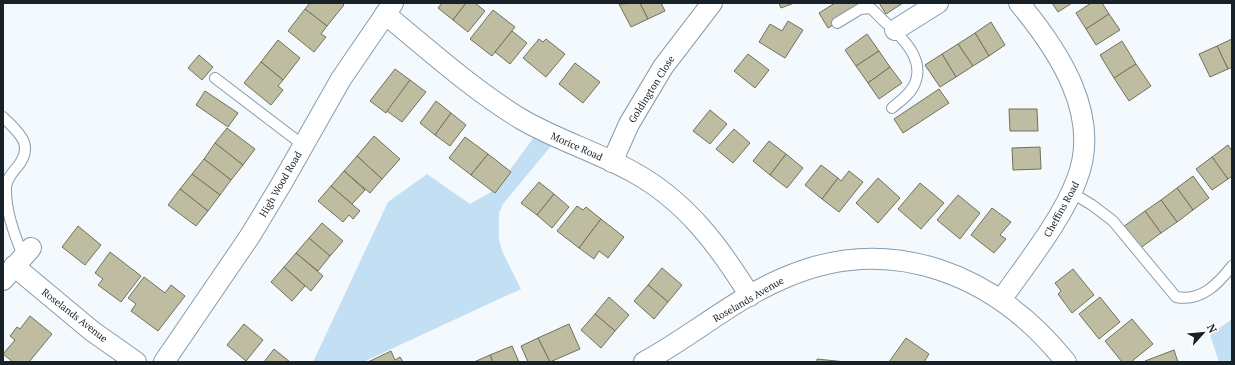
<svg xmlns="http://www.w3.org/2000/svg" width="1235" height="365" viewBox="0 0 1235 365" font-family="'PT Serif',serif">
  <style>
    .green { fill: #c3dff4 }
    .building { fill: #bfbda1; stroke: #737158 }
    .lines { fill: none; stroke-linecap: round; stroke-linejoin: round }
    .service-casing { stroke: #869daf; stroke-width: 12 }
    .minor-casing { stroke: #869daf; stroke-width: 22 }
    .service { stroke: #fff; stroke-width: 10 }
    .minor { stroke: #fff; stroke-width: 20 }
    .labels { text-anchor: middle; stroke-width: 3; stroke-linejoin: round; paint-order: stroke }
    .street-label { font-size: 10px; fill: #182128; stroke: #fff }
  </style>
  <rect width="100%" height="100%" fill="#f4f9fd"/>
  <g class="green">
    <path d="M534 137 551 146 503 204 499 213V240L503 253 521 289 363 362H313L388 202 427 174 470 204 496 189Z"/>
    <path d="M1232 319V362H1219L1210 335Z"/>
  </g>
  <g class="building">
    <path d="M310 3H342L344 5 327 26 305 9Z"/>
    <path d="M442 3H466L453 20 438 8Z"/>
    <path d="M466 3H475L485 11 468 32 453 20Z"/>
    <path d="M640 3 648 19 631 27 619 4Z"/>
    <path d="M640 3H661L665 11 648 19Z"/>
    <path d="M779 3H794L781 8Z"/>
    <path d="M835 3H869L828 28 819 13Z"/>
    <path d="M879 3H903L886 14Z"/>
    <path d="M1052 3H1072L1058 12Z"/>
    <path d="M1091 3H1102L1109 14 1086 29 1076 13Z"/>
    <path d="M305 9 327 26 321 34 326 37 314 52 288 31Z"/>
    <path d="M493 10 515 27 492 56 470 39Z"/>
    <path d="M1109 14 1120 30 1096 45 1086 29Z"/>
    <path d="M788 21 803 30 785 58 759 42 770 24 782 31Z"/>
    <path d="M991 22 1005 45 989 56 975 33Z"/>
    <path d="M512 31 527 43 510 64 495 52Z"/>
    <path d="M975 33 989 56 973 66 958 44Z"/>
    <path d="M867 34 879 51 856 66 845 50Z"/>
    <path d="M539 39 543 42 546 39 565 54 546 77 523 58Z"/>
    <path d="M1232 39V67L1228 69 1217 46Z"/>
    <path d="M278 40 300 58 283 80 261 62Z"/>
    <path d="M1122 41 1136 64 1114 78 1100 55Z"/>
    <path d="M958 44 973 66 956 77 942 54Z"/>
    <path d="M1217 46 1228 69 1210 77 1199 54Z"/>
    <path d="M879 51 890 67 868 83 856 66Z"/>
    <path d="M748 54 769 70 755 88 734 71Z"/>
    <path d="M942 54 956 77 940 87 925 65Z"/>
    <path d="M199 55 213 67 202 80 188 68Z"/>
    <path d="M261 62 283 80 278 86 283 90 271 105 244 83Z"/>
    <path d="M575 63 600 82 583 103 559 84Z"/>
    <path d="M1136 64 1151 86 1129 101 1114 78Z"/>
    <path d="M890 67 902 83 879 99 868 83Z"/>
    <path d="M395 69 410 80 386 113 370 101Z"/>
    <path d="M410 80 426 92 402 122 387 111Z"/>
    <path d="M939 89 949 103 903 133 894 119Z"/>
    <path d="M205 91 238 113 228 127 196 105Z"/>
    <path d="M436 101 451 113 435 135 420 123Z"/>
    <path d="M1009 109H1037L1038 131H1010Z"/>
    <path d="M710 110 727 124 710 144 693 131Z"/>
    <path d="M451 113 466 125 450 146 435 135Z"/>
    <path d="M227 128 255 149 243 165 215 143Z"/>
    <path d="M734 129 750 143 733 163 716 149Z"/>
    <path d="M374 136 400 159 382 179 357 156Z"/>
    <path d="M465 137 488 154 471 175 449 158Z"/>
    <path d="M769 141 786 154 770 175 753 161Z"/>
    <path d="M215 143 243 165 231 180 204 159Z"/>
    <path d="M1228 145 1232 151V176L1228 179 1212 157Z"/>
    <path d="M1040 147 1041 169 1013 170 1012 148Z"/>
    <path d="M488 154 511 172 495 193 471 175Z"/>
    <path d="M786 154 803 168 787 188 770 175Z"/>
    <path d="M357 156 382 179 370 193 344 171Z"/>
    <path d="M1212 157 1228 179 1212 190 1196 169Z"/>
    <path d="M204 159 231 180 220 195 192 174Z"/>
    <path d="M821 165 838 178 822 199 805 185Z"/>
    <path d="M344 171 365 190 352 204 331 186Z"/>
    <path d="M849 171 863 182 839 212 822 199 838 178 841 181Z"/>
    <path d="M192 174 220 195 208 211 180 189Z"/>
    <path d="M1193 176 1209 198 1193 210 1177 188Z"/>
    <path d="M878 178 900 198 878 223 856 203Z"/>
    <path d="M539 182 554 194 537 215 521 203Z"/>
    <path d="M920 183 944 203 921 229 898 209Z"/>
    <path d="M331 186 360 211 353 219 349 215 343 222 318 201Z"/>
    <path d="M1177 188 1193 210 1177 222 1161 200Z"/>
    <path d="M180 189 208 211 196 226 168 205Z"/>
    <path d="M554 194 569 207 552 228 537 215Z"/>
    <path d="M958 195 980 213 960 239 937 220Z"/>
    <path d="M1161 200 1177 222 1161 233 1145 211Z"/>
    <path d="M577 206 583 210 586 207 601 219 579 248 557 231Z"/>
    <path d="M992 208 1011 222 1000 235 1006 239 994 253 971 235Z"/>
    <path d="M1145 211 1161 233 1139 249 1123 227Z"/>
    <path d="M601 219 624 237 608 258 599 251 594 259 579 248Z"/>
    <path d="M322 223 343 241 330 256 309 238Z"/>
    <path d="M78 226 101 245 85 265 62 247Z"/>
    <path d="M309 238 330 256 318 271 296 253Z"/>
    <path d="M110 252 141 276 121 302 98 285 103 279 95 273Z"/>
    <path d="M296 253 323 276 311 291 284 267Z"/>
    <path d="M284 267 305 286 292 301 271 282Z"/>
    <path d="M662 268 682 285 668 302 648 285Z"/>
    <path d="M1073 269 1094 295 1072 313 1058 294 1061 291 1055 283Z"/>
    <path d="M144 277 165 293 171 285 185 296 158 331 131 311 136 304 128 298Z"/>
    <path d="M648 285 668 302 654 319 634 301Z"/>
    <path d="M609 297 629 315 615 331 595 314Z"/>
    <path d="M1100 297 1120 322 1099 339 1079 314Z"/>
    <path d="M595 314 615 331 601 348 581 330Z"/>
    <path d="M30 316 52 334 29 362H13L3 354 15 340 10 336 17 327 20 329Z"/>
    <path d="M1132 319 1153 344 1131 362H1122L1105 341Z"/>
    <path d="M244 324 263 340 246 361 227 345Z"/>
    <path d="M569 324 580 349 550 362 538 338Z"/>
    <path d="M538 338 550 362H528L521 346Z"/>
    <path d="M906 338 929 354 924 362H889Z"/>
    <path d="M512 346 519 362H493L490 355Z"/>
    <path d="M274 349 290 362H264Z"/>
    <path d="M1174 350 1178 362H1145V361Z"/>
    <path d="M391 351 395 360 400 357 403 362H368Z"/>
    <path d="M490 355 493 362H474Z"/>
    <path d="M817 359 846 362H817Z"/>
  </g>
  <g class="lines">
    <g class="service-casing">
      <g id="service">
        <path d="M837 23 860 9 870 8C876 12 880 18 886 23 902 37 925 59 915 83 911 94 900 101 892 108"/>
        <path d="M215 78 303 145"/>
        <path d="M3 117C18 132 35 144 18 166 13 172 7 178 6 187 5 210 15 236 23 256"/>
        <path d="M1072 193 1092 205 1113 221 1176 297C1201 302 1218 284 1232 266"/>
      </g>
    </g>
    <g class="minor-casing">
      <g id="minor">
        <path d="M385 14C429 50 472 89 521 119 557 140 597 152 633 172 686 201 719 246 750 296"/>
        <path d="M895 30 938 3"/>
        <path d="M612 162 629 124 663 67 712 3"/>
        <path d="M14 266 92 331 136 362"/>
        <path d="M3 280 31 248"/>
        <path d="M1001 300C1026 264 1062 220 1077 179 1102 115 1058 50 1019 3"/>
        <path d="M164 362 250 236 282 183 341 79 393 3"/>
        <path d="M644 362C692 336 734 299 784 278 891 231 997 275 1066 362"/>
      </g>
    </g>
    <use href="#service" class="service"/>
    <use href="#minor" class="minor"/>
  </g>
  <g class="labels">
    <g class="street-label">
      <text transform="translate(651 89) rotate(-58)" y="4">Goldington Close</text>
      <text transform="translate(577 146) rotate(24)" y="4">Morice Road</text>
      <text transform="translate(280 184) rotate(-60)" y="4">High Wood Road</text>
      <text transform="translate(1061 209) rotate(-61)" y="4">Cheffins Road</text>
      <text transform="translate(748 299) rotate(-30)" y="4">Roselands Avenue</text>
      <text transform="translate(75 315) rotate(38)" y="4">Roselands Avenue</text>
    </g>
  </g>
  <rect width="1235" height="365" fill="none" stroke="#182128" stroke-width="8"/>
  <g transform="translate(1203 333) rotate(63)" stroke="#ffffff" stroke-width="3" paint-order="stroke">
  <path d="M0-3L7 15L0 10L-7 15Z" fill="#182128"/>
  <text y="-6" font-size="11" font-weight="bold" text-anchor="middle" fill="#182128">N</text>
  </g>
</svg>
